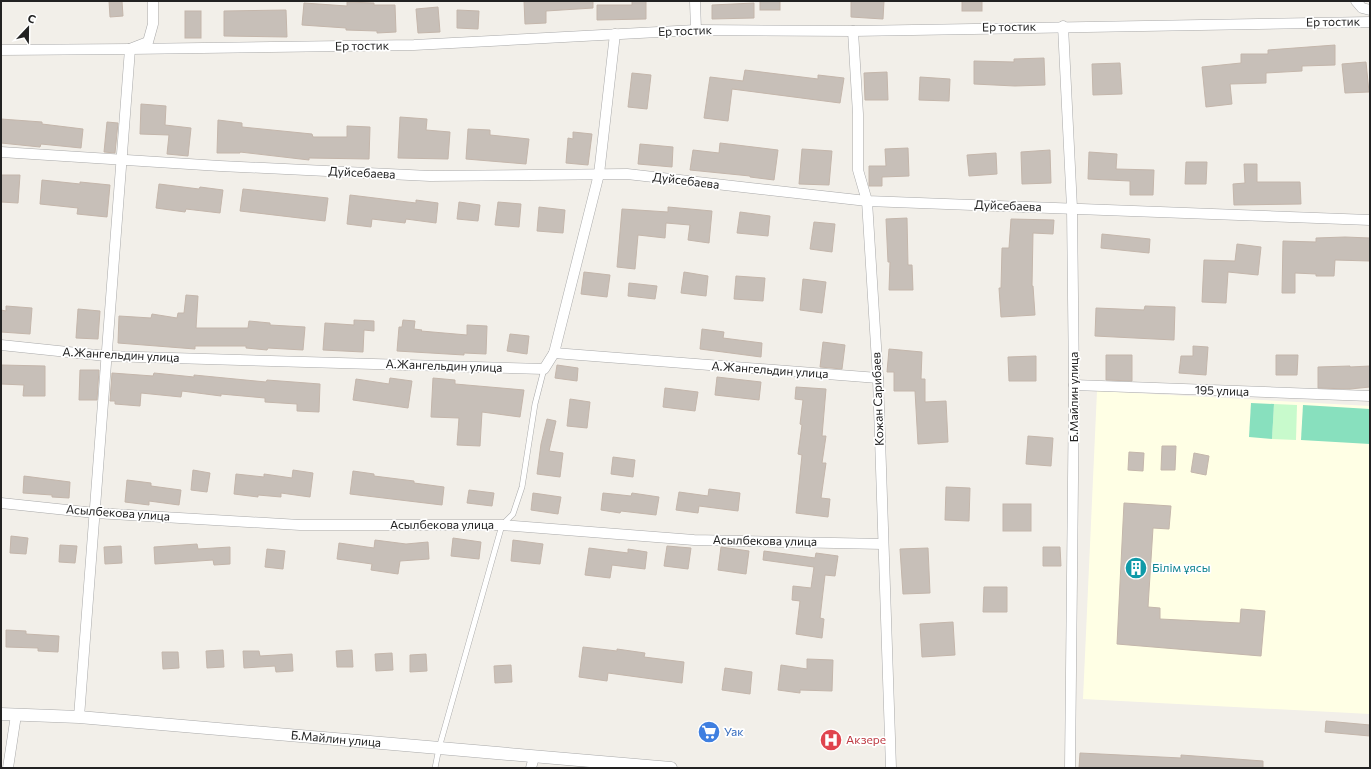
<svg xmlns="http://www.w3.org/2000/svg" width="1371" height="769" viewBox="0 0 1371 769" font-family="Commissioner,sans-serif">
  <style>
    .education { fill: #ffffe5 }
    .park { fill: #c8facc }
    .pitch { fill: #88e0be }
    .building { fill: #c7bfb8; stroke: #c4b6ab }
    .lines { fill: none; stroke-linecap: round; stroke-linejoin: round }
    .service-casing { stroke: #a9a9a9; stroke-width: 6 }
    .minor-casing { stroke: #a9a9a9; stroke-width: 11 }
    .tertiary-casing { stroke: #a9a9a9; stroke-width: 13 }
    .service { stroke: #fff; stroke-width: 5 }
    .minor { stroke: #fff; stroke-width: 10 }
    .tertiary { stroke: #fff; stroke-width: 12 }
    .labels { text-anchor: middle; stroke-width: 3.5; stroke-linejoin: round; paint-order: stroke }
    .street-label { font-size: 12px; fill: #222; stroke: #fff }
    .culture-label { font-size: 12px; fill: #0d838f; stroke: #fff; text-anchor: start }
    .shop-label { font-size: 12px; fill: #366cbe; stroke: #fff; text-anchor: start }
    .health-label { font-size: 12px; fill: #be3a42; stroke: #fff; text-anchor: start }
  </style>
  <rect width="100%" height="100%" fill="#f2efe9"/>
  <path class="education" d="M1097 391 1370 406V714L1083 699Z"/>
  <path class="park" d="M1274 404 1297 405 1296 440 1272 439Z"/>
  <g class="pitch">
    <path d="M1251 403 1274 404 1272 439 1249 437Z"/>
    <path d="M1303 405 1370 409V444L1301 440Z"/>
  </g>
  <g class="building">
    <path d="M109 1H122L123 16 110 17Z"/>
    <path d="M524 1H593V8L546 11V23L525 24Z"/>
    <path d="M632 1H646V19L597 20V5H632Z"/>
    <rect x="760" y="1" width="20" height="9"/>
    <path d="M851 1H884L883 19 851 17Z"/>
    <rect x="962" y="1" width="20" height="10"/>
    <path d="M347 2 374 3V5H395L396 32 377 33V31L346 30V28L302 25 304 3 347 6Z"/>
    <path d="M754 3V18L712 19V5Z"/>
    <path d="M438 7 440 32 418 33 416 9Z"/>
    <path d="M286 10 287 37 224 36V11Z"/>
    <path d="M457 10 479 11 478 29 457 28Z"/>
    <rect x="185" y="11" width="16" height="27"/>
    <path d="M1335 45V65L1302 66V71L1266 73V83L1230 84 1232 104 1206 107 1202 67 1241 63V54H1268V50Z"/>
    <path d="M1044 58 1045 85 1015 86 974 84V61L1014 62V59Z"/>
    <path d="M1366 62 1369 92 1345 93 1342 64Z"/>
    <path d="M1120 63 1122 94 1093 95 1092 64Z"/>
    <path d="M745 70 818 79V75L844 78 840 103 732 89 728 121 704 118 710 77 743 81Z"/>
    <path d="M887 72 888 100H865L864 73Z"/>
    <path d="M632 73 651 75 647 109 628 107Z"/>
    <path d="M920 77 950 79 949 101 919 100Z"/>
    <path d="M141 104 166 106 165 125 191 128 188 156 167 154 169 135 140 134Z"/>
    <path d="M400 117 427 119 426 130 450 132 448 159 398 158Z"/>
    <path d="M1 119 42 122V124L83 129 81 148 41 144 40 147 1 143Z"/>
    <path d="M218 120 242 123V127L312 134 313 137H347V126L370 127 369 159 309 158V160L240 152V153H217Z"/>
    <path d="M107 122 118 123 115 153 104 152Z"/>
    <path d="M468 129 490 130V135L529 139 526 164 466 159Z"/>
    <path d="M573 132 592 134 588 165 566 163 568 138 573 139Z"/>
    <path d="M720 143 778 150 774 180 750 177V176L690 170 693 150 719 153Z"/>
    <path d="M640 144 673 147 672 167 638 164Z"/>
    <path d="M908 148 909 176 882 177V186H869V166H886L885 149Z"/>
    <path d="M802 149 832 151 829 185 799 184Z"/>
    <path d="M1050 150 1051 183 1022 184 1021 152Z"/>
    <path d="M1089 152 1117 154 1116 169 1154 170 1153 195H1130V181L1088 179Z"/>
    <path d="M996 153 997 174 969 176 967 155Z"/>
    <path d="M1186 162H1207L1206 184H1185Z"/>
    <path d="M1244 164H1257V182H1300L1301 204 1234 205 1233 184 1245 183Z"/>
    <path d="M1 175H20L18 203 1 202Z"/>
    <path d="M42 180 80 184V182L110 185 107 217 77 214 78 208 40 204Z"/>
    <path d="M159 184 199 189 200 187 223 190 220 213 186 209 185 212 156 208Z"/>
    <path d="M243 189 328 198 325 221 240 211Z"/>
    <path d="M350 195 416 203V200L438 203 436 223 406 219 405 223 372 219 371 227 347 224Z"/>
    <path d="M459 202 480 205 478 221 457 219Z"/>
    <path d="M498 202 521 204 519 227 495 225Z"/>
    <path d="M539 207 565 210 563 233 537 231Z"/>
    <path d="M668 207 712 211 709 243 688 240 690 225 666 223 665 238 638 235 635 269 617 267 622 209 668 212Z"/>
    <path d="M740 212 770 216 768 236 737 233Z"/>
    <path d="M907 218 908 265H912L913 290H889L890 262H888L886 219Z"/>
    <path d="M1011 219 1054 220 1053 234 1033 233 1032 286H1033L1035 315 1001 317 999 288H1001L1002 248H1009Z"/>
    <path d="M814 222 835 224 832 252 810 249Z"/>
    <path d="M1102 234 1150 239 1149 253 1101 248Z"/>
    <path d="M1345 237 1370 238V261L1335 260 1334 276H1316V274L1295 273V293H1282L1283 241 1316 242V238Z"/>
    <path d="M1237 244 1261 247 1258 275 1228 272 1226 303 1202 302 1204 260 1235 261Z"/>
    <path d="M584 272 610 275 607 297 581 294Z"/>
    <path d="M684 272 708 276 706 296 681 293Z"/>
    <path d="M736 276 765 278 763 301 734 299Z"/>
    <path d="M803 279 826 282 822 313 800 310Z"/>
    <path d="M629 283 657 286 655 299 628 296Z"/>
    <path d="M186 295 198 296 196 328H248L249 321 270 323V325L305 327 303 350 268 348 267 350 246 348V346H195V349L118 343 119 316 151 318 152 314 177 318 178 313H184Z"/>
    <path d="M6 306 32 308 30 334 1 332V310L6 311Z"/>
    <path d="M1145 306 1175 307 1174 340 1095 336 1096 308 1144 310Z"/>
    <path d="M78 309 100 311 98 339 76 338Z"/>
    <path d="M354 320 374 321V331L364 330 363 352 323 350 325 323 354 325Z"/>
    <path d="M403 320 415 321 414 329 422 330 421 331 467 335V325L487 326 486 354 464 353V355L397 351 399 327H402Z"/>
    <path d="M702 329 724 332 723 338 762 343 761 357 700 349Z"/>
    <path d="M510 334 529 336 527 354 507 351Z"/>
    <path d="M823 342 845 345 842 369 820 367Z"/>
    <path d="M1193 346 1208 347 1206 375 1179 373 1181 356H1193Z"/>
    <path d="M889 349 922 352 921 379H925V402L946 401 948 442 918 444 915 391H894V372H887Z"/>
    <path d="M1106 355H1132V381L1106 380Z"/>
    <path d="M1276 355H1298L1297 375H1276Z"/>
    <path d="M1036 356V381H1009L1008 357Z"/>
    <path d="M1 365 45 366V396H23L24 385 1 384Z"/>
    <path d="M557 365 578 368 577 381 555 378Z"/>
    <path d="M1350 366V367L1370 366V387L1350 389 1318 388V367Z"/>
    <path d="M80 370H99L97 400H79Z"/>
    <path d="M112 373 153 376 154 373 194 377V375L266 382 267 380 320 384 319 412 297 411V404L265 402V398L221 394V396L182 391 181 397 141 393 140 406 115 404V401H110Z"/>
    <path d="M717 377 761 382 759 400 715 395Z"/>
    <path d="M390 378 412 381 408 408 353 400 356 379 389 384Z"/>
    <path d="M433 378 455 380V384L524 390 520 417 482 412 480 446 457 445 459 418 431 417Z"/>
    <path d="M796 387 826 389 822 436H826L822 463H826L821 498 830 499 828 517 796 513 802 455 798 454 802 425 800 424 803 400 795 399Z"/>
    <path d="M665 388 698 392 695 411 663 407Z"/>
    <path d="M570 399 590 402 587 428 567 426Z"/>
    <path d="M547 419 556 421 549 451 563 453 560 477 537 474 541 444Z"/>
    <path d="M1028 436 1053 438 1051 466 1026 464Z"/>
    <path d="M1162 446H1176L1175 470H1161Z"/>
    <path d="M1129 452 1144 453 1143 471 1128 470Z"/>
    <path d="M1194 453 1209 456 1206 475 1191 472Z"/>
    <path d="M613 457 635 460 633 477 611 474Z"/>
    <path d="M193 470 210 473 207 492 191 490Z"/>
    <path d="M293 470 313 473 310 497 281 493V497L258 495V497L234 494 236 474 264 477V474L292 478Z"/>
    <path d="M353 471 374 474V476L414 481V483L444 487 442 505 350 494Z"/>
    <path d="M24 476 70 482 69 498 52 497V495L23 493Z"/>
    <path d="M127 480 151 483V486L181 490 179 505 149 501V505L125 502Z"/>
    <path d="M946 487 970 488 969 521 945 520Z"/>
    <path d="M709 489 740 493 738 511 699 506 698 513 676 510 679 492 708 496Z"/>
    <path d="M469 490 494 493 492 506 467 503Z"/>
    <path d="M533 493 561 497 558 514 531 510Z"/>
    <path d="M603 493 631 496 632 493 659 497 656 515 621 511 620 513 601 510Z"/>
    <path d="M1124 503 1171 506 1169 529 1153 528 1148 607 1160 608V619L1240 623 1241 609 1265 611 1261 656 1117 644Z"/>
    <rect x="1003" y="504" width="28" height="27"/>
    <path d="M11 536 28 538 26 554 10 553Z"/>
    <path d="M453 538 481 542 479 559 451 556Z"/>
    <path d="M375 540 406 544 428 542 429 559 400 561 398 574 371 570 372 564 337 559 339 543 374 548Z"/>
    <path d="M513 540 543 544 540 564 511 561Z"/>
    <path d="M197 544 198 549 230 547V564L214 565 213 560 155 564 154 547Z"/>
    <path d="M60 545 77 546 75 563 59 562Z"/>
    <path d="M121 546 122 563 105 564 104 547Z"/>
    <path d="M667 546 691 548 688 569 664 566Z"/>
    <path d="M721 547 749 551 746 574 718 570Z"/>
    <path d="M1043 547H1060L1061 566H1043Z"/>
    <path d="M589 548 628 553V549L647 552 645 569 612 565 610 578 585 575Z"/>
    <path d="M928 548 930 593 903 594 900 549Z"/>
    <path d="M267 549 285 551 283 569 265 567Z"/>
    <path d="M764 551 815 558 816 553 838 556 835 576 825 575 820 618 824 619 822 638 796 634 800 601 792 600 793 586 811 588 814 567 763 560Z"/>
    <path d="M984 587H1007V612H983Z"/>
    <path d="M953 622 955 655 922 657 920 624Z"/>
    <path d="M6 630 26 631V634L59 636 58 652 38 651V648L6 647Z"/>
    <path d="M583 647 617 651V649L645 653 644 657 684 662 682 683 608 673 607 681 579 677Z"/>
    <path d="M223 650 224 667 207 668 206 651Z"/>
    <path d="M352 650 353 667H337L336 651Z"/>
    <path d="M243 651H259L260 656 292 654 293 671 276 672 275 666 244 668Z"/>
    <path d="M162 652H178L179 668 163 669Z"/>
    <path d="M392 653 393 670 376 671 375 654Z"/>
    <path d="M426 654 427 671 410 672V655Z"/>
    <path d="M807 659 833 660 832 691 800 690V693L778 690 781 665 807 669Z"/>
    <path d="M511 665 512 682 495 683 494 666Z"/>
    <path d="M725 668 752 672 750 694 722 690Z"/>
    <path d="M1326 721 1370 725V736L1325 732Z"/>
    <path d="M1080 753 1181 758V755L1263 761V768H1079Z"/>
  </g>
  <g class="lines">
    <g class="service-casing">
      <path id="service" d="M435 768 439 748 502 525 513 514 522 487 535 404 544 369"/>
    </g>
    <g class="minor-casing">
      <g id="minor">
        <path d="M695 1 696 30"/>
        <path d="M1356 1 1362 8 1370 10"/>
        <path d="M1063 26 1072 208 1074 385 1070 768"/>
        <path d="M853 31 858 114V170L867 201 878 378 891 768"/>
        <path d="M1 50 130 49 414 45 696 30 853 31 1370 22"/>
        <path d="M1 152 220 166 430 176 627 174 867 201 1370 220"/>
        <path d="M1 345 106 356 544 369 554 353 878 378"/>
        <path d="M554 353 599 174 615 34"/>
        <path d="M1074 385 1370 396"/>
        <path d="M1 503 95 513 300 525H502L694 540 883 544"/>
        <path d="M79 717 130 49 148 42 153 24V1"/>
        <path d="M8 768 16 715"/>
        <path d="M531 768 534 757"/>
      </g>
    </g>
    <g class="tertiary-casing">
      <g id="tertiary">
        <path id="s1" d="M1 714 79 717 671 768"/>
      </g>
    </g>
    <use href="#service" class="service"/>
    <use href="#minor" class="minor"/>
    <use href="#tertiary" class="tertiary"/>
  </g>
  <defs>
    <g id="building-disc" transform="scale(1.15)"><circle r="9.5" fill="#0f9aa8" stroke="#fff"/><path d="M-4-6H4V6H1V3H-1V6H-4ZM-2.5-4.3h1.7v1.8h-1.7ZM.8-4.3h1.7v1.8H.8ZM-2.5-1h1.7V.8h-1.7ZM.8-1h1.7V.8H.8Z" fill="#fff"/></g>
    <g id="supermarket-disc" transform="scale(1.15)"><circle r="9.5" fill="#3f7fe0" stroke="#fff"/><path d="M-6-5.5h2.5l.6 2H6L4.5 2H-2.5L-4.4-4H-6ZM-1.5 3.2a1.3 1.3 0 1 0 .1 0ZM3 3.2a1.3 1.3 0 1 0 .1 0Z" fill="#fff"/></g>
    <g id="hospital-disc" transform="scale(1.15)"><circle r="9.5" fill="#e0444e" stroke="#fff"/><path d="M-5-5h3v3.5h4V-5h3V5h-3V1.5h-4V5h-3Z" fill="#fff"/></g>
  </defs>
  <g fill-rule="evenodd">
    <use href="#building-disc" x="1136" y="568"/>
    <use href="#supermarket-disc" x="709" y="732"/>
    <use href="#hospital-disc" x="831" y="740"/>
  </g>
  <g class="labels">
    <g class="street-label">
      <text transform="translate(1333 22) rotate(-1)" y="4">Ер тостик</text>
      <text transform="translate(1009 27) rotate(-1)" y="4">Ер тостик</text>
      <text transform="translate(685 31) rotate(-2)" y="4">Ер тостик</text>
      <text transform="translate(362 46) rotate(-1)" y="4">Ер тостик</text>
      <text transform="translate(362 173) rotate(3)" y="4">Дуйсебаева</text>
      <text transform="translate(686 181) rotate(7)" y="4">Дуйсебаева</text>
      <text transform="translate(1008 206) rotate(2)" y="4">Дуйсебаева</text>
      <text transform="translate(121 355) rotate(3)" y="4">А.Жангельдин улица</text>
      <text transform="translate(444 366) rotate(2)" y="4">А.Жангельдин улица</text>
      <text transform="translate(770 370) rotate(4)" y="4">А.Жангельдин улица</text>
      <text transform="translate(1222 391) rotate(2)" y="4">195 улица</text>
      <text transform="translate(1074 397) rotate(-90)" y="4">Б.Майлин улица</text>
      <text transform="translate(878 399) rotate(-92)" y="4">Кожан Сарибаев</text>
      <text transform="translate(118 513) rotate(4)" y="4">Асылбекова улица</text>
      <text x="442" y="529">Асылбекова улица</text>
      <text transform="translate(765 541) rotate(1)" y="4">Асылбекова улица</text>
      <text dy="4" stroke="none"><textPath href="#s1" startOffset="336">Б.Майлин улица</textPath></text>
    </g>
    <g class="culture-label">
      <text x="1152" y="572">Білім ұясы</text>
    </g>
    <g class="shop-label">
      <text x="724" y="736">Уак</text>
    </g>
    <g class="health-label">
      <text x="846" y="744">Акзере</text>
    </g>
  </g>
  <rect width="1371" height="769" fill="none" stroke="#222222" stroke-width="4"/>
  <g transform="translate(28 28) rotate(22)" stroke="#ffffff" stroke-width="3" paint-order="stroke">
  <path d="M0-3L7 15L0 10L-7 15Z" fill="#222222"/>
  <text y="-6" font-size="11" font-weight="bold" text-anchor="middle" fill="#222222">С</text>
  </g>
</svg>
